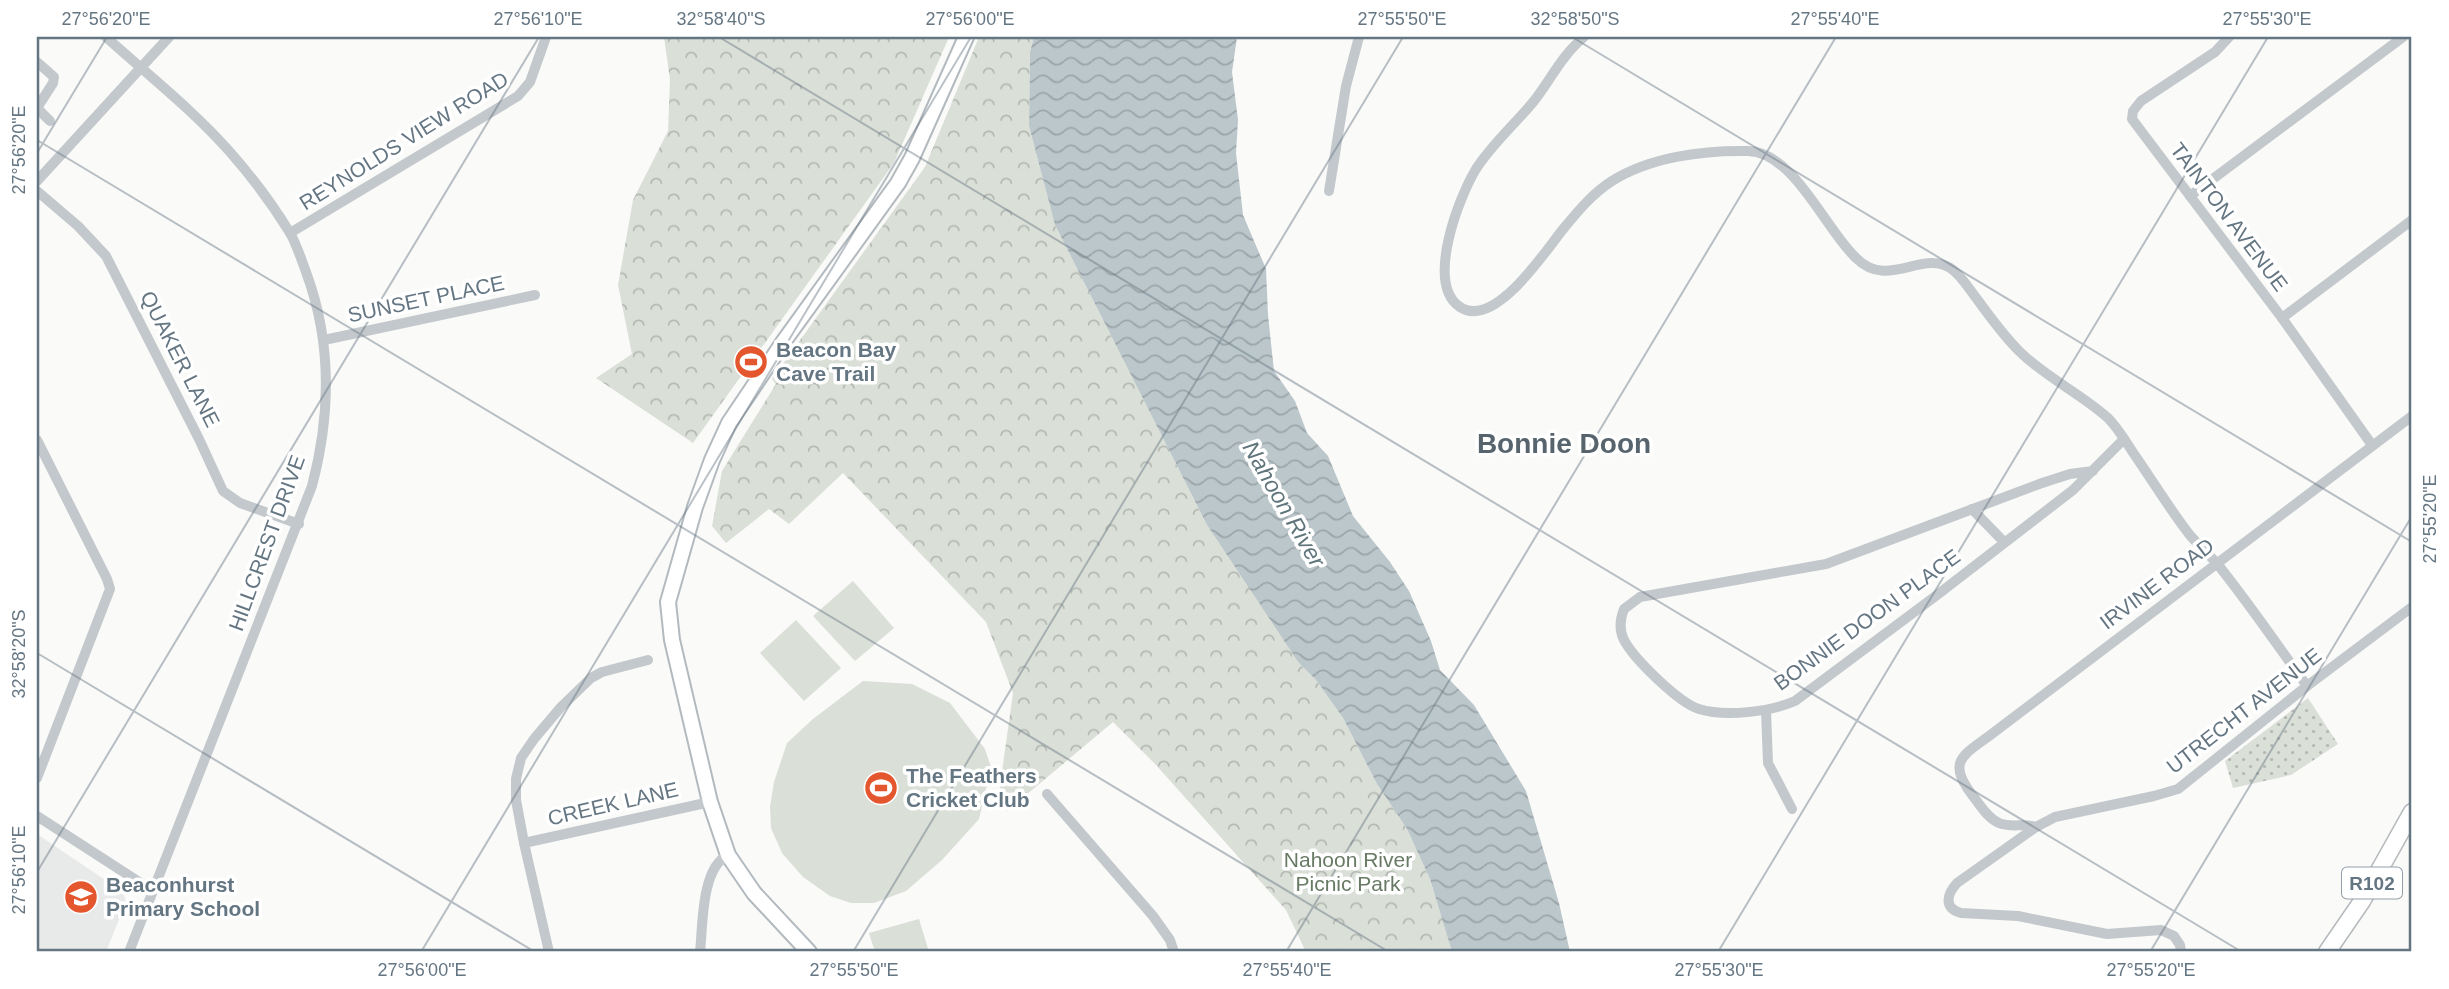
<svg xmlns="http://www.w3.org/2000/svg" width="2449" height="989" viewBox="0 0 2449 989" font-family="Helvetica,sans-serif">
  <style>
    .built { fill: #e8e9e9 }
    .grass { fill: url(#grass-dots) }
    .forest { fill: url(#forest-crowns) }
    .garden { fill: #dadfd7 }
    .water { fill: url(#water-waves) }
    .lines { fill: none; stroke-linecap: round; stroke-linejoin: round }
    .secondary-casing { stroke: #b3babf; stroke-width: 18 }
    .primary-casing { stroke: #b5babe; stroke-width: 19 }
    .street { stroke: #c3c8cc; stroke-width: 10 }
    .secondary { stroke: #fff; stroke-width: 14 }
    .primary { stroke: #fff; stroke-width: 16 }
    .ticks { fill: none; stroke: #657683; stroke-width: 2; stroke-opacity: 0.45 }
    .labels { text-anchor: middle; stroke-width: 7; stroke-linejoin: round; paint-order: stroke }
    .shield { fill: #fff; stroke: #939fa8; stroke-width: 2 }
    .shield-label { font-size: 19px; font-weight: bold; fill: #657683 }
    .street-label { font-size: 21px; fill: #657683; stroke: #fff }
    .poi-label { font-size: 21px; font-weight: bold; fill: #657683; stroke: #fff; text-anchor: start }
    .park-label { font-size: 21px; fill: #687a64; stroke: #fff }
    .water-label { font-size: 23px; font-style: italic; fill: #60757c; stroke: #fff }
    .district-label { font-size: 28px; font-weight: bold; fill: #57646e; stroke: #fff }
    .neatline { fill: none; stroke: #657683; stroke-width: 2.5 }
    .ticks-label { font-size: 18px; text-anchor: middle; fill: #657683 }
  </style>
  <defs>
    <pattern id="grass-dots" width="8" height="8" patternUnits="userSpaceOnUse" patternTransform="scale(1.75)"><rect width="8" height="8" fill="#dadfd7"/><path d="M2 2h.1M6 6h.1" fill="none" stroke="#b4b9b4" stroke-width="1.8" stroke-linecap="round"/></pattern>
    <pattern id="forest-crowns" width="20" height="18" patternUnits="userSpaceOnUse" patternTransform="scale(1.75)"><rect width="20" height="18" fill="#dadfd7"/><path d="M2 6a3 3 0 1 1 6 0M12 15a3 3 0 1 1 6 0" fill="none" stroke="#b4b9b4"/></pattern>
    <pattern id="water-waves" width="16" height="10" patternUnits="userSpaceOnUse" patternTransform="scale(1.75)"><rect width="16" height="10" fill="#bbc7cb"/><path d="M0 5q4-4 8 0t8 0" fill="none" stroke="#9ca6aa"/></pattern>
  </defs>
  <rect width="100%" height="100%" fill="#fafaf8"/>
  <path class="built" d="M37 834 123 892 126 902 106 952H37Z"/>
  <path class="grass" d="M2308 698 2338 744 2291 775 2233 788 2225 761Z"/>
  <g class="forest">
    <path d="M664 37H949L894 163 693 443 596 378 632 354 618 285 633 200 668 131 670 80Z"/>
    <path d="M979 37H1034L1030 52 1029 126 1055 225 1207 525 1298 662 1316 680 1343 718 1377 784 1407 829 1430 879 1452 952H1306L1286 910 1156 765 1113 722 1007 811 999 793 1013 693 986 622 843 473 789 524 769 509 726 543 712 526 722 471 776 384 772 379 925 167Z"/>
  </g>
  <g class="garden">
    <path d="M853 581 894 628 855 661 813 616Z"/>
    <path d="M796 620 841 668 804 701 760 653Z"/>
    <path d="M863 681 912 684 950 703 985 749 991 767 979 819 942 860 906 891 874 903H851L830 896 803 877 782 853 771 828 770 807 774 782 787 743 813 719Z"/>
    <path d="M919 919 929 952H875L869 933Z"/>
  </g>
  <path class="water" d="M1034 37H1237L1232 72 1238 120 1236 153 1243 215 1266 269 1268 315 1274 371 1295 401 1307 433 1328 456 1353 516 1390 562 1409 591 1431 641 1440 670 1474 705 1526 791 1559 903 1570 952H1452L1430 879 1407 829 1377 784 1343 718 1316 680 1298 662 1207 525 1055 225 1029 126 1030 52Z"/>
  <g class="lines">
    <g class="secondary-casing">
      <path id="secondary" d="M809 952 754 893 728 855 710 802 672 640 668 602 695 507 712 460 729 423 784 341 898 183 912 158 966 37"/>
    </g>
    <g class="primary-casing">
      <path id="primary" d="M2327 952 2362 901 2412 812"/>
    </g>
    <g class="street">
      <path d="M106 37C147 74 193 110 230 152 252 177 273 205 290 233 297 245 301 259 306 272 332 342 331 414 312 486L129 952"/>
      <path d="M1584 37C1562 55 1551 79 1534 101 1515 124 1492 144 1476 169 1459 197 1425 284 1460 307 1495 330 1545 251 1564 228 1578 211 1593 193 1612 181 1650 157 1704 150 1748 151 1794 152 1825 229 1856 258 1889 291 1923 247 1953 270 1963 278 1969 289 1977 299 1990 317 2003 335 2019 351 2045 377 2080 393 2108 418 2118 428 2126 442 2134 454 2152 480 2169 508 2189 534 2198 545 2210 555 2219 566 2250 605 2278 646 2307 686"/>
      <path d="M2229 37 2215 52 2141 101 2133 111 2132 119 2282 318 2372 445"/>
      <path d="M37 62 54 77 53 83 37 108 50 121"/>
      <path d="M37 181 169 37"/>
      <path d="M37 191 78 226 106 256 199 439 223 491 240 503 299 524"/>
      <path d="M1329 191 1346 86 1359 37"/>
      <path d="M2190 196 2403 37"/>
      <path d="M290 233 518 96 530 82 546 37"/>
      <path d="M2282 318 2412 220"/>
      <path d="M324 340 535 295"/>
      <path d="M2412 416 1997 730C1964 756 1943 759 1976 800 1982 808 1989 819 1999 823 2010 828 2024 823 2036 827L2055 817 2154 796 2178 789 2307 686 2412 607"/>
      <path d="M37 440 107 579 110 589 37 778"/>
      <path d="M2093 471 2070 474 2042 483 1826 564 1640 597 1624 609C1620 619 1619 630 1624 640 1634 659 1679 703 1699 709 1725 717 1770 712 1795 701L1937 595 2073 490 2124 439"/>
      <path d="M1972 509 2004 542"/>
      <path d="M1766 711 1768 763 1792 809"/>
      <path d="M1047 794 1153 916 1170 940 1174 952"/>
      <path d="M37 816 153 891"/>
      <path d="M2036 827 1957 883C1947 894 1943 908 1961 913L2018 916 2107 934 2161 930 2174 936 2180 945 2181 952"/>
      <path d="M524 843 710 802"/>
      <path d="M549 952 524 843 516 800V779L521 758 534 739 561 707 591 678 602 672 648 660"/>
      <path d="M700 952C703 925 701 868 728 855"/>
    </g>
    <use href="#secondary" class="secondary"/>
    <use href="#primary" class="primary"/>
  </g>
  <path class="ticks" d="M719 37 2242 952M1572 37 2412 542M37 140 1389 952M37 153 107 37M37 653 535 952M37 872 539 37M421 952 971 37M853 952 1403 37M1286 952 1836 37M1718 952 2268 37M2150 952 2412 516"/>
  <defs>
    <g id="stadium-disc" transform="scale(1.75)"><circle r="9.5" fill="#e4572e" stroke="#fff"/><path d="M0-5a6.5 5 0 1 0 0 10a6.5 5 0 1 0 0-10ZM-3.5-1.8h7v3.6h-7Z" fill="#fff"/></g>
    <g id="school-disc" transform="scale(1.75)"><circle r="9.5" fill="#e4572e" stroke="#fff"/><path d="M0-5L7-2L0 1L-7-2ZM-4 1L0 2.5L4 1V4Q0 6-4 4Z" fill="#fff"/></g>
  </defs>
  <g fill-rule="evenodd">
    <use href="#stadium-disc" x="751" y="362"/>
    <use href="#stadium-disc" x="881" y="788"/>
    <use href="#school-disc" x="81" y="897"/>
  </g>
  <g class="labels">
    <rect class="shield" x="2342" y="867.5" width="60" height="31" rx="5"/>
    <g class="shield-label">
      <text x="2372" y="890">R102</text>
    </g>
    <g class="street-label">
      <text transform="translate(404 141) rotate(-32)" y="7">REYNOLDS VIEW ROAD</text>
      <text transform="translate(2229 217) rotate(53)" y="7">TAINTON AVENUE</text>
      <text transform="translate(426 299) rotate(-12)" y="7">SUNSET PLACE</text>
      <text transform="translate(180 359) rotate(63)" y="7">QUAKER LANE</text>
      <text transform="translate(267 543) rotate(-70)" y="7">HILLCREST DRIVE</text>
      <text transform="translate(2157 584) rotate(-37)" y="7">IRVINE ROAD</text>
      <text transform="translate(1867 620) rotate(-36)" y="7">BONNIE DOON PLACE</text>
      <text transform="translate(2244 711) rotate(-38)" y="7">UTRECHT AVENUE</text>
      <text transform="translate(613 804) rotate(-13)" y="7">CREEK LANE</text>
    </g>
    <g class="poi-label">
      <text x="776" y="357">Beacon Bay<tspan x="776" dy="24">Cave Trail</tspan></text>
      <text x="906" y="783">The Feathers<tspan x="906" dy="24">Cricket Club</tspan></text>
      <text x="106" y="892">Beaconhurst<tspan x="106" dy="24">Primary School</tspan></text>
    </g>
    <g class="park-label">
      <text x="1348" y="867">Nahoon River<tspan x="1348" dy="24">Picnic Park</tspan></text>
    </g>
    <g class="water-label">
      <text transform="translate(1284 504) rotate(60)" y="8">Nahoon River</text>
    </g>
    <g class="district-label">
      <text x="1564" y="453">Bonnie Doon</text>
    </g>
  </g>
  <rect width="2449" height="989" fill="none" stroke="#ffffff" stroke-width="77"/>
  <rect x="38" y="38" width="2372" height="912" class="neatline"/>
  <g class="ticks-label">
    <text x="106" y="25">27°56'20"E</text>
    <text x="538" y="25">27°56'10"E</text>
    <text x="721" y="25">32°58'40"S</text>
    <text x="970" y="25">27°56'00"E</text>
    <text x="1402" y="25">27°55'50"E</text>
    <text x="1575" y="25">32°58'50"S</text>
    <text x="1835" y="25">27°55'40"E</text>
    <text x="2267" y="25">27°55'30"E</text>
    <text transform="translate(19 150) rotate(-90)" y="6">27°56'20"E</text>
    <text transform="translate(2430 519) rotate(-90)" y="6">27°55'20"E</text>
    <text transform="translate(19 654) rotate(-90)" y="6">32°58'20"S</text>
    <text transform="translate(19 870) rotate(-90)" y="6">27°56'10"E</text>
    <text x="422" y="976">27°56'00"E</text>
    <text x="854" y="976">27°55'50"E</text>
    <text x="1287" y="976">27°55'40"E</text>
    <text x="1719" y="976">27°55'30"E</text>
    <text x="2151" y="976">27°55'20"E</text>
  </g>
</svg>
